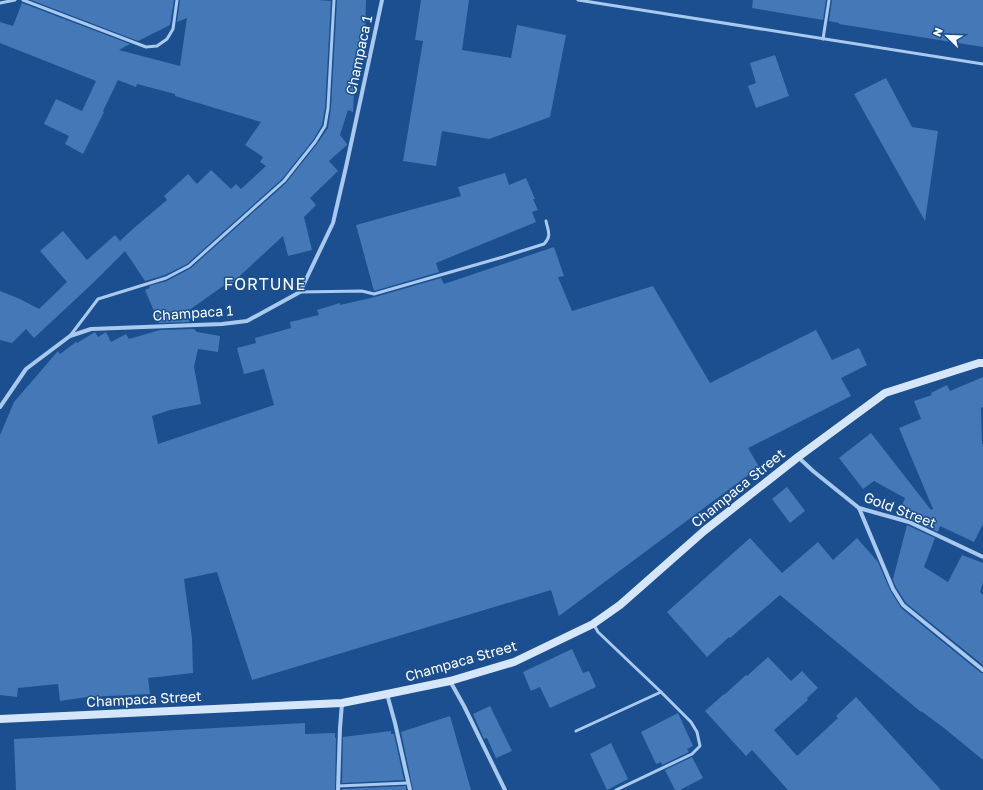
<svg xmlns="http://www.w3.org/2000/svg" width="983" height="790" viewBox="0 0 983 790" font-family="'Golos Text',sans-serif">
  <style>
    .building { fill: #4478b7 }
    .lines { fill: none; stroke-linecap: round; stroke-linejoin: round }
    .lane { stroke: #a9c9ee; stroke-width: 3 }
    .street { stroke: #a9c9ee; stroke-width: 4 }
    .secondary { stroke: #d6e6fa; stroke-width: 8 }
    .labels { text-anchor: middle; stroke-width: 3; stroke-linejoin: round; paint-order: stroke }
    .street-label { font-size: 14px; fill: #fff; stroke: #1b4f8f }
    .quarter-label { font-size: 16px; letter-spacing: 1px; fill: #fff; stroke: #1b4f8f }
  </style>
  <rect width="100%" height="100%" fill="#1b4f8f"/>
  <g class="building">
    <path d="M31 0H174L170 25 138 41Z"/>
    <path d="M180 0H318L331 1 325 108 322 125 313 140 282 179 187 264 165 275 145 281 125 251 93 283 34 338 26 329 12 343 0 340V291L20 299 39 309 67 282 40 251 63 231 87 260 115 235 120 241 135 227 167 200 164 196 188 174 197 184 211 170 231 189 236 184 241 189 266 166 260 162 263 157 245 145 261 122 175 96V94L137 84 136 87 118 80 103 111 104 112 83 154 65 144 69 136 44 124 56 99 82 111 96 81 0 43V22L13 26 22 3 130 44 119 50 180 66 187 18 177 22Z"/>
    <path d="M337 0H366L365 33H362L360 49H356V71H355L353 112 348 110 340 135 347 144V145L329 161 338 171 310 198 316 205 304 217 312 250 288 256 283 236 231 284 229 282 185 313 190 322 159 323 145 290 150 288 149 286 167 281 191 268 286 183 317 144 328 128 331 108Z"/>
    <path d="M421 0H469L462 50 511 58 517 25 566 35 550 117 489 139 442 131 436 166 403 161 423 41 415 40Z"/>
    <path d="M753 0H826L823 20 752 8Z"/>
    <path d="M832 0H983V47L839 24V23L829 21Z"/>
    <path d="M775 55 789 96 756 108 748 86 756 83 750 63Z"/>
    <path d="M886 78 912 127 938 131 925 221 854 94Z"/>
    <path d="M505 173 509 185 526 178 535 199H533L538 210 532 212 536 222 436 263 439 272 374 291 356 225 461 196 458 187Z"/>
    <path d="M554 247 564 276 558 277 572 311 653 286 710 383 816 330 832 360 859 348 867 365 841 378 851 396 748 448 759 467 559 616 551 590 252 680 217 572 184 579 192 638 193 673 148 678 150 694 87 697 60 701 58 684 18 688 17 697 0 695V435L14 402 58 351 60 354 76 342 77 343 95 332 98 337 106 332 111 342 126 334 129 339 160 330 194 329 197 332 220 336 218 352 198 349 194 367 201 404 170 410 152 416 158 444 274 405 264 369 244 374 237 348 256 343 255 338 291 328 290 322 319 315 317 310 340 303V305L375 297 441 278 444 284Z"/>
    <path d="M983 377V407L981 408 982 444H983V524L974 542 940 526 938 532 909 518 911 510 902 506 905 498 874 481 863 489 839 458 871 433 931 510 933 509 899 428 921 419 914 401 932 395 931 393 947 385 950 391Z"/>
    <path d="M787 487 805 511 790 523 772 499Z"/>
    <path d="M907 525 935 538 924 567 948 582 962 555 983 563V583L980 592 983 595V665L906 603 896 587 892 578 893 579Z"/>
    <path d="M750 538 782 573 818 542 833 560 857 538 878 562 890 590 901 608 981 673H983V760L944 728 921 711V712L780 595 730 638 729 637 707 657 667 612Z"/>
    <path d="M572 649 583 673 589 671 596 687 550 708 540 687 531 691 523 672Z"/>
    <path d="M768 657 791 681 802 671 818 688 807 698 808 700 774 730 797 756 838 718 836 716 856 697 941 790H788L752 750 746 756 705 711 724 694V695L746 675 747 676Z"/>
    <path d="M490 706 512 751 496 758 487 738 484 739 473 714Z"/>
    <path d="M678 713 693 746 687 749 689 752 662 765 661 762 656 764 641 732Z"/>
    <path d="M450 716 471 790H413L401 732Z"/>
    <path d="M305 723V734L335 733V738H336L335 790H16L14 739Z"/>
    <path d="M391 731V734H394L404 780 342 783 343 737Z"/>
    <path d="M611 743 628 779 607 790 590 754Z"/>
    <path d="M692 757 703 778 680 790H675L665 770Z"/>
    <path d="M406 786V790H342V789Z"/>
  </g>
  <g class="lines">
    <g class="lane">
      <path d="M23 0 146 47 157 46 167 39 173 29 177 0"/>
      <path d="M578 0 983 64"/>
      <path d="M0 3 15 0"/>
      <path d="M823 39 829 0"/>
      <path d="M300 292 362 291 374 294 503 257 544 244C552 236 548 231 546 221"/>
      <path d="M70 336 98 299 166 278 189 266 284 181 315 142 325 126 328 108 334 0"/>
      <path d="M594 625 598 632 661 692 691 722 697 732 700 746 692 754 616 790"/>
      <path d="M576 731 661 692"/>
      <path d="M338 786 408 783"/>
    </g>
    <g class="street">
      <path d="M0 407 26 369 70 336 91 329 222 324 247 321 300 292 333 223 346 167 382 0"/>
      <path d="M798 457 813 471 859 508 909 522 983 557"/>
      <path d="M859 508 893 589 903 605 983 670"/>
      <path d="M450 681 464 706 505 790"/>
      <path d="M387 694 395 723 410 790"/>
      <path d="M338 790 340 728 342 703"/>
    </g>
    <path class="secondary" d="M0 719 342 703 387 694 450 681 514 662 593 624 620 605 704 531 798 457 885 393 979 363H983"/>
  </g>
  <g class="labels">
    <g class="street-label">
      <text transform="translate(359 55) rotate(-78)" y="5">Champaca 1</text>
      <text transform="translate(193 313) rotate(-4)" y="5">Champaca 1</text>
      <text transform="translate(738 488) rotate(-39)" y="5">Champaca Street</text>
      <text transform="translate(900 510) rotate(21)" y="5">Gold Street</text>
      <text transform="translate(461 661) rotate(-16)" y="5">Champaca Street</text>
      <text transform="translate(144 699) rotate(-3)" y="5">Champaca Street</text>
    </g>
    <g class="quarter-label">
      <text x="265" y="290">FORTUNE</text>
    </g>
  </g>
  <g transform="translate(947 36) rotate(293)" stroke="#1b4f8f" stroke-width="3" paint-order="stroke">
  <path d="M0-3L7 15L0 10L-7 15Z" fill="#ffffff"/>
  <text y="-6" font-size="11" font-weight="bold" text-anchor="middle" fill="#ffffff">N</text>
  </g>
</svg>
